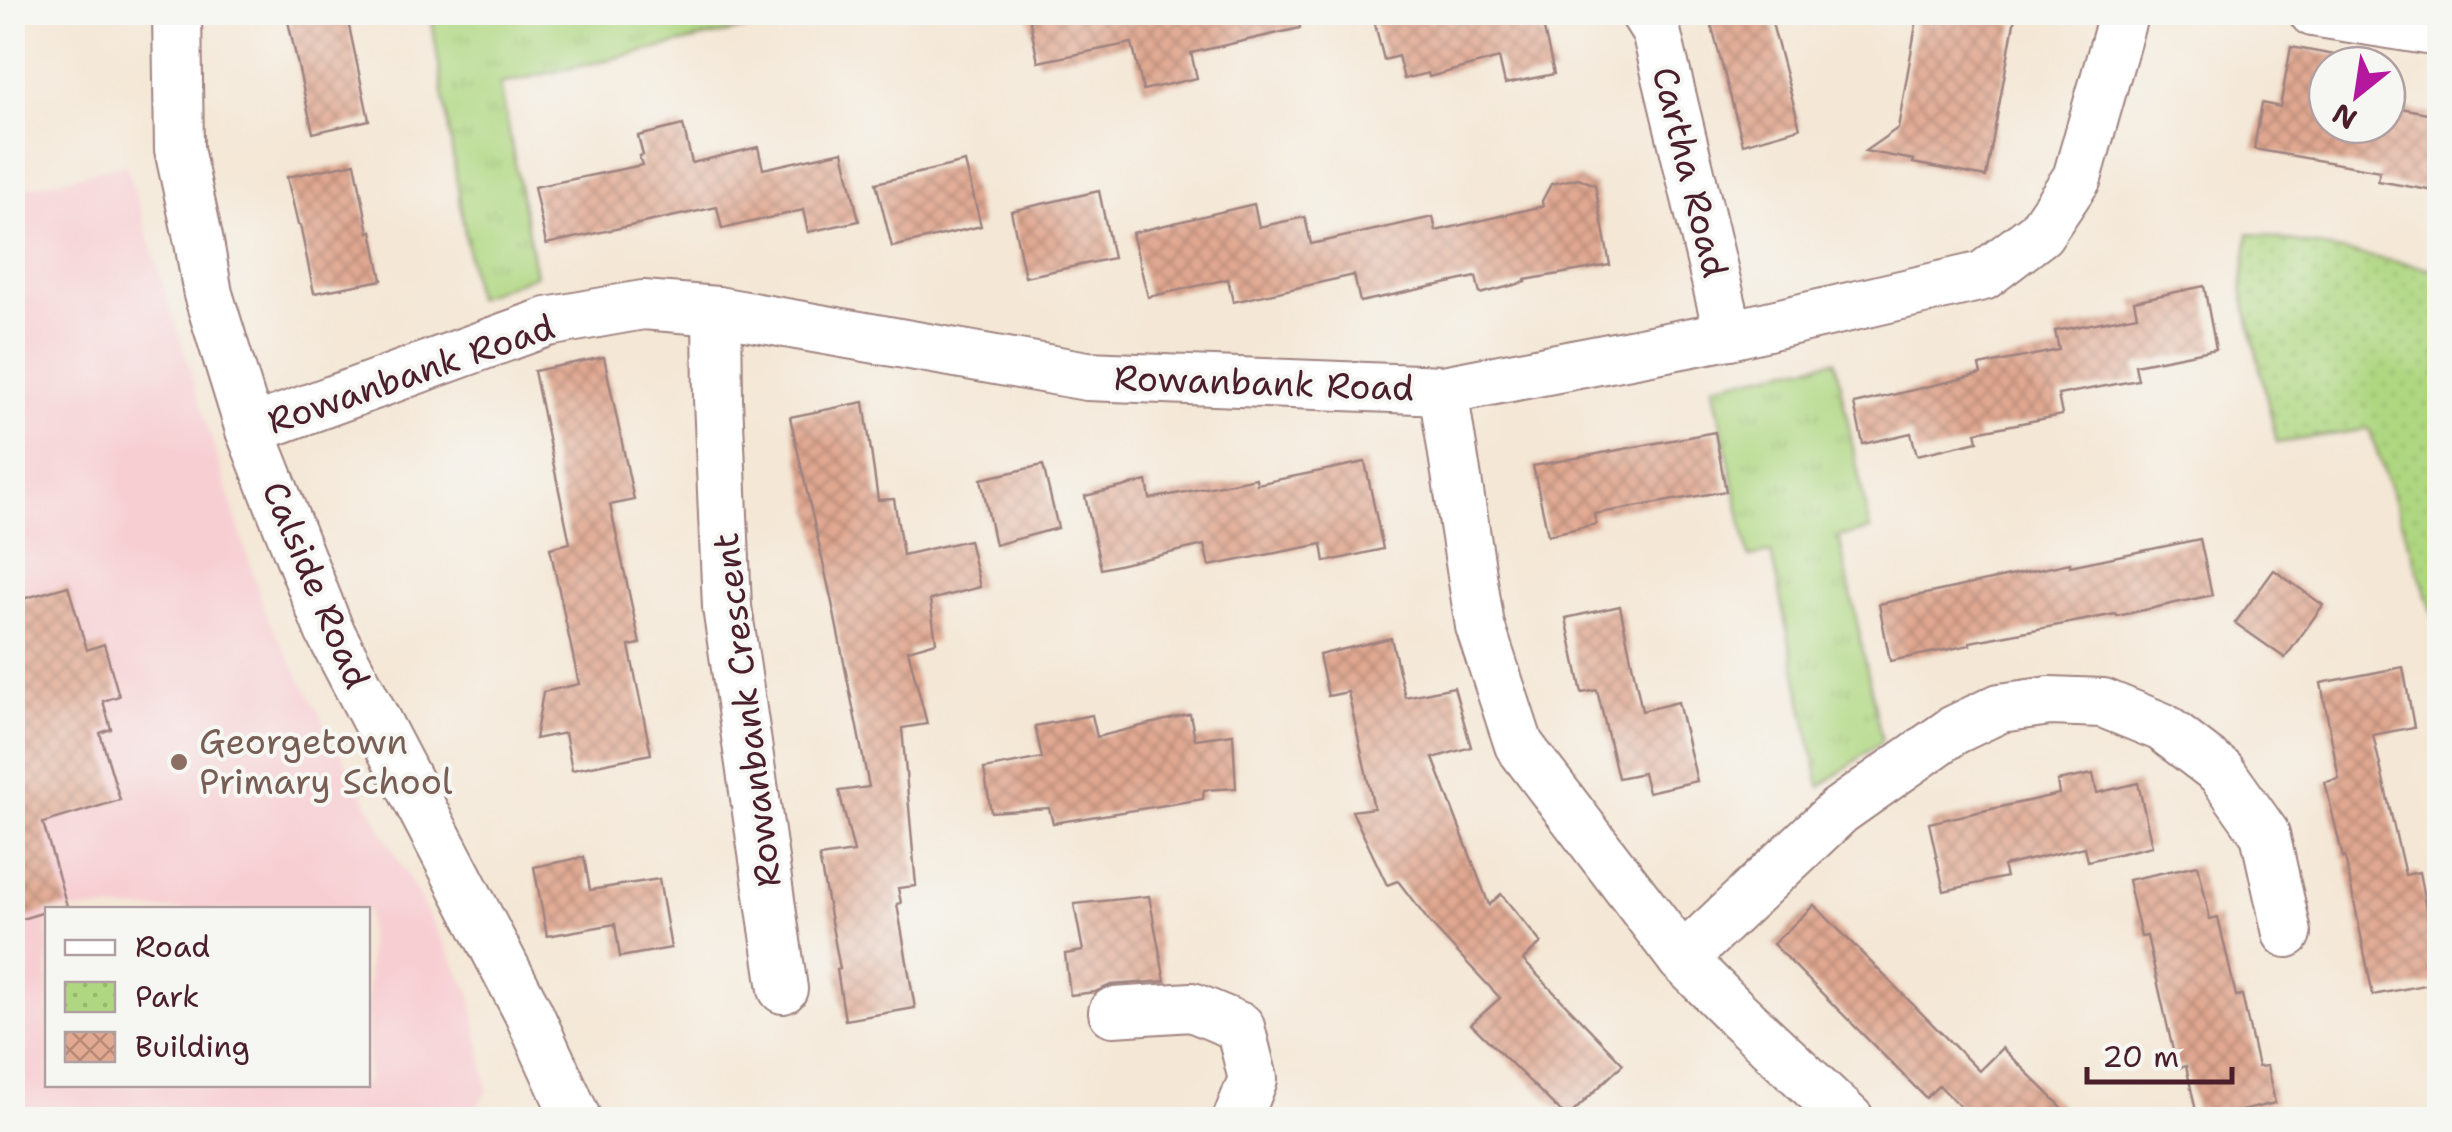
<svg xmlns="http://www.w3.org/2000/svg" width="2452" height="1132" viewBox="0 0 2452 1132" font-family="'Shantell Sans',sans-serif">
  <style>
    .built { fill: #f7cfd3; fill-rule: evenodd }
    .grass { fill: url(#grass-tufts); stroke: #7c7b56; stroke-width: 2.5 }
    .park { fill: url(#park-dots); stroke: #7c7b56; stroke-width: 2.5 }
    .building { fill: url(#building-cross-hatch) }
    .lines { fill: none; stroke-linecap: round; stroke-linejoin: round }
    .minor-casing { stroke: #9f8380; stroke-width: 52 }
    .minor { stroke: #fff; stroke-width: 48 }
    .education-dot { fill: #8d6e63; stroke: #f6f6f2; stroke-width: 4 }
    .labels { text-anchor: middle; stroke-width: 8; stroke-linejoin: round; paint-order: stroke }
    .street-label { font-size: 35px; fill: #4a1f2b; stroke: #f6f6f2 }
    .education-label { font-size: 35px; fill: #785e54; stroke: #f6f6f2; text-anchor: start }
  </style>
  <defs>
    <pattern id="grass-tufts" width="24" height="20" patternUnits="userSpaceOnUse" patternTransform="scale(2.5)"><rect width="24" height="20" fill="#afd781"/><path d="M3 7l-1-3M5 7V3M7 7l1-3M15 17l-1-3M17 17v-4M19 17l1-3" fill="none" stroke="#98b870"/></pattern>
    <pattern id="park-dots" width="8" height="8" patternUnits="userSpaceOnUse" patternTransform="scale(2.5)"><rect width="8" height="8" fill="#afd781"/><path d="M2 2h.1M6 6h.1" fill="none" stroke="#98b870" stroke-width="1.8" stroke-linecap="round"/></pattern>
    <pattern id="building-cross-hatch" width="8" height="8" patternUnits="userSpaceOnUse" patternTransform="scale(2.5)"><rect width="8" height="8" fill="#e1a992"/><path d="M0 0l8 8M0 8l8-8" fill="none" stroke="#b88977"/></pattern>
  </defs>
  <rect width="100%" height="100%" fill="#f6f6f2"/>
  <filter id="ink" filterUnits="userSpaceOnUse"><feTurbulence type="fractalNoise" baseFrequency=".01" numOctaves="2"/><feDisplacementMap in="SourceGraphic" scale="20" xChannelSelector="R" yChannelSelector="G"/><feConvolveMatrix kernelMatrix="1 2 1 2 8 2 1 2 1" color-interpolation-filters="sRGB"/></filter>
  <filter id="wash" filterUnits="userSpaceOnUse"><feTurbulence type="fractalNoise" baseFrequency=".0048" numOctaves="4" result="noise"/><feDisplacementMap in="SourceGraphic" scale="40" xChannelSelector="R" yChannelSelector="G"/><feGaussianBlur stdDeviation="2.25" result="paint"/><feColorMatrix in="noise" values="0 0 0 0 0 0 0 0 0 0 0 0 0 0 0 0 0 1.4 0 .05"/><feComposite in="paint" operator="in"/></filter>
  <g filter="url(#wash)">
    <rect width="100%" height="100%" fill="#f4e7d5"/>
    <path class="built" d="M126 164 266 615 471 994 488 1090 468 1119H13L12 191ZM48 910H368V1084H48Z"/>
    <g class="grass">
      <path d="M471 13H751L753 27 500 84 536 275 475 298 432 21Z"/>
      <path d="M1835 360 1870 530 1839 537 1882 741 1820 787 1771 553 1749 557 1713 385Z"/>
    </g>
    <path class="park" d="M2249 233 2439 270V630L2369 429 2277 443 2242 289Z"/>
    <g id="blocks">
      <g class="building">
        <path d="M286 12H346L369 120 313 133Z"/>
        <path d="M1028 12H1298L1300 28 1191 53 1197 78 1143 90 1132 43 1038 62Z"/>
        <path d="M1372 12H1455L1458 21 1496 12H1540L1554 74 1505 84 1499 58 1429 77 1428 73 1404 79 1398 56 1384 60Z"/>
        <path d="M1708 12H1769L1800 128 1743 144Z"/>
        <path d="M1940 12H2016L1986 177 1913 163 1914 160 1865 151 1898 128 1917 19 1938 23Z"/>
        <path d="M2291 47 2351 58 2350 65H2327V125H2387V101L2396 103V107L2432 114 2430 120 2440 122V192L2378 181 2380 171 2254 149 2262 103 2280 107Z"/>
        <path d="M683 125 692 163 758 147 763 169 843 151 859 221 808 232 803 210 722 229 717 207 546 244 534 187 642 165 639 156 643 155 638 136Z"/>
        <path d="M965 162 981 226 892 247 876 183Z"/>
        <path d="M355 163 369 232 372 231 382 280 314 293 300 225H298L287 177Z"/>
        <path d="M1578 178 1595 185 1610 265 1525 280 1526 282 1480 294 1476 277 1360 302 1354 275 1233 302 1228 279 1148 297 1132 233 1254 204 1259 227 1305 217 1311 244 1433 217 1436 231 1543 206 1542 201 1551 184Z"/>
        <path d="M1099 191 1113 258 1025 277 1011 211Z"/>
        <path d="M2204 286 2216 349 2135 365 2138 380 2058 395 2062 415 1976 432 1978 441 1917 455 1911 433 1863 444 1854 404 1981 374 1979 366 2059 350 2055 331 2137 315 2134 301Z"/>
        <path d="M604 357 634 500 610 505 640 644 629 646 651 754 572 770 565 733 535 739 543 692 579 684 550 548 570 543 534 371Z"/>
        <path d="M864 402 878 500 894 499 903 555 969 540 980 587 930 600 936 642 908 650 927 724 902 728 916 886 898 888 901 903 897 904 915 1008 845 1020 837 970 840 969 819 857 854 852 839 791 869 787 831 598 790 417Z"/>
        <path d="M1715 432 1726 491 1594 514 1596 524 1548 535 1533 466Z"/>
        <path d="M1365 462 1383 549 1325 562 1322 544 1209 566 1204 545 1101 569 1085 496 1147 481 1150 499 1256 478 1257 484Z"/>
        <path d="M1043 465 1058 528 995 545 981 479Z"/>
        <path d="M2200 539 2212 595 2117 616 2116 614 1970 642V645L1890 661 1879 604 2070 563V566Z"/>
        <path d="M2274 570 2323 605 2285 658 2235 623Z"/>
        <path d="M68 586 87 650 104 644 119 696 103 701 111 729 100 733 120 800 43 823 67 906 48 910V911L12 922V602Z"/>
        <path d="M1620 606 1642 711 1678 702 1697 781 1648 792 1643 773 1618 778 1597 690 1582 693 1566 618Z"/>
        <path d="M1391 638 1405 697 1454 687 1471 747 1433 758 1489 905 1501 894 1541 943 1523 960 1623 1064 1567 1118 1471 1024 1500 998 1430 923 1398 881 1387 885 1352 811 1374 808 1348 692 1328 696 1319 655Z"/>
        <path d="M2403 667 2414 727 2373 735 2405 875 2419 872 2440 982 2373 995 2345 857 2343 858 2325 782 2339 779 2321 683Z"/>
        <path d="M1190 714 1195 739 1233 734 1236 788 1204 790 1203 799 1053 823 1049 808 991 812 984 769 1042 758 1035 726 1092 715 1097 737Z"/>
        <path d="M2093 774 2097 793 2138 783 2152 846 2088 861 2085 847 2003 866 2006 877 1944 891 1929 823 2059 794 2057 781Z"/>
        <path d="M584 857 590 890 659 879 671 948 620 957 615 924 547 936 534 867Z"/>
        <path d="M2198 865 2210 919 2218 917 2236 996 2242 995 2258 1067 2267 1066 2275 1103 2203 1120H2198L2186 1066 2177 1068 2147 936 2141 937 2128 880Z"/>
        <path d="M1149 896 1165 981 1111 985 1095 992 1070 995 1065 954 1083 951 1074 904Z"/>
        <path d="M1814 905 1979 1071 2002 1048 2075 1120H1973L1939 1085 1926 1098 1773 944Z"/>
      </g>
    </g>
  </g>
  <g filter="url(#ink)">
    <use href="#blocks" fill-opacity="0" stroke="#9f8380" stroke-width="2.5"/>
    <g class="lines">
      <g class="minor-casing">
        <g id="minor">
          <path d="M177 12 179 149 199 242 208 294 250 430 329 630 528 1012 577 1120"/>
          <path d="M1644 12 1656 31 1729 335"/>
          <path d="M2313 12 2440 32"/>
          <path d="M717 311 718 399 727 607 783 989"/>
          <path d="M1443 390 1480 626 1519 745 1682 959 1733 1010 1850 1120"/>
          <path d="M250 430 547 322 643 305 717 311 1087 376 1443 390 1729 335 1983 276 2040 233 2077 178 2124 12"/>
          <path d="M1682 959 1839 811 1954 730 2000 708 2050 701 2103 703 2162 727 2221 772 2265 834 2287 933"/>
          <path d="M1113 1012 1192 1007 1240 1027 1253 1079 1237 1120"/>
        </g>
      </g>
      <use href="#minor" class="minor"/>
    </g>
  </g>
  <circle class="education-dot" cx="179" cy="762" r="10"/>
  <g class="labels">
    <g class="street-label">
      <text transform="translate(1690 172) rotate(76)" y="12">Cartha Road</text>
      <text transform="translate(411 374) rotate(-19)" y="12">Rowanbank Road</text>
      <text transform="translate(1264 383) rotate(2)" y="12">Rowanbank Road</text>
      <text transform="translate(316 585) rotate(67)" y="12">Calside Road</text>
      <text transform="translate(747 710) rotate(-97)" y="12">Rowanbank Crescent</text>
    </g>
    <g class="education-label">
      <text x="199" y="754">Georgetown<tspan x="199" dy="40">Primary School</tspan></text>
    </g>
  </g>
  <rect width="2452" height="1132" fill="none" stroke="#f6f6f2" stroke-width="50"/>
  <rect x="45" y="907" width="325" height="180" fill="#f6f6f2" stroke="#b1a0a2" stroke-width="2.5"/>
  <rect x="65" y="940" width="50" height="15" fill="#ffffff" stroke="#b1a0a2" stroke-width="2.5"/>
  <text x="135" y="957" font-size="30" fill="#4a1f2b">Road</text>
  <rect x="65" y="982" width="50" height="30" fill="url(#park-dots)" stroke="#b1a0a2" stroke-width="2.5"/>
  <text x="135" y="1007" font-size="30" fill="#4a1f2b">Park</text>
  <rect x="65" y="1032" width="50" height="30" fill="url(#building-cross-hatch)" stroke="#b1a0a2" stroke-width="2.5"/>
  <text x="135" y="1057" font-size="30" fill="#4a1f2b">Building</text>
  <g transform="translate(2357 95) rotate(210)"><circle r="48" fill="#f6f6f2" stroke="#b1a0a2" stroke-width="2.5"/>
  <path d="M0-8L18 38L0 25L-18 38Z" fill="#b5179e"/>
  <text y="-15" font-size="28" font-weight="bold" text-anchor="middle" fill="#4a1f2b">N</text>
  </g>
  <path d="M2087 1067v15h145v-15" fill="none" stroke="#4a1f2b" stroke-width="5"/>
  <text x="2102" y="1067" font-size="30" fill="#4a1f2b" stroke="#f6f6f2" stroke-width="8" paint-order="stroke">20 m</text>
</svg>
